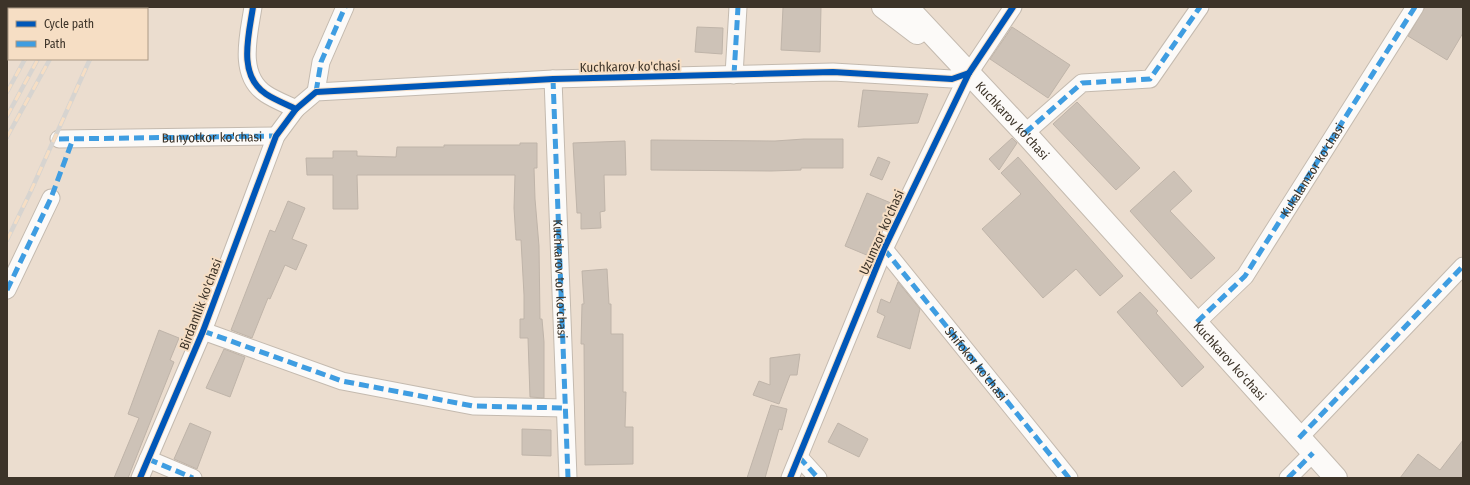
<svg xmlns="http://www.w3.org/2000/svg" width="1470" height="485" viewBox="0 0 1470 485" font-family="'Fira Sans Condensed',sans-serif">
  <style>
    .building { fill: #cdc2b7; stroke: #bfb4a9 }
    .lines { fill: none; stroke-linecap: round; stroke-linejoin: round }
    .minor-casing { stroke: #c4baaf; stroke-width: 19 }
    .primary-casing { stroke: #c4baaf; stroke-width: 24 }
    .minor { stroke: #fcfaf8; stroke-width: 17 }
    .primary { stroke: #fcfaf8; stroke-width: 22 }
    .rail-casing { stroke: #d7d4d0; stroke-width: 4.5 }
    .rail { stroke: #f6dec4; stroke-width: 3; stroke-dasharray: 9; stroke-linecap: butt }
    .quiet { stroke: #3f9de1; stroke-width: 5; stroke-dasharray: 10 5; stroke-linecap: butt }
    .cycleway-casing { stroke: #f6dec4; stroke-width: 8 }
    .cycleway { stroke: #0057b8; stroke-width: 6 }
    .labels { text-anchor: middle; stroke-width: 4; stroke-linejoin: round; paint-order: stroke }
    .street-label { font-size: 13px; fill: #3d3429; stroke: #f6dec4 }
  </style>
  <rect width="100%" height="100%" fill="#ebddcf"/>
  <g class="building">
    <path d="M783 7H821L820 52 781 50Z"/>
    <path d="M1425 7H1463V33L1447 60 1408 36Z"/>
    <path d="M697 27 723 28 722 54 695 52Z"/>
    <path d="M1012 27 1070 65 1048 98 990 59Z"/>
    <path d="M863 90 928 94 918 123 858 127Z"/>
    <path d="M1077 102 1140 168 1116 190 1053 124Z"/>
    <path d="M1012 138 1017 143 999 170 989 159Z"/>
    <path d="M804 139H843V168H801V170L771 171 651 170V140L775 141Z"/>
    <path d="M625 141 626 175H604L605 211 600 212 601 228 581 229V213H577L573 143Z"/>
    <path d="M520 143H537V168H534L535 199 539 246 540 319H542L544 342V398L530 397 528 338H520V319H524V295L521 240H516L514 208 515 175H357L358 209H333V175H307L306 158H333V151H357V156L396 157 397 147H444V145H520Z"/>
    <path d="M878 157 890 162 882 180 870 175Z"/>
    <path d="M1018 157 1123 276 1100 296 1076 269 1043 298 982 229 1021 194 1001 173Z"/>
    <path d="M1174 171 1192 191 1170 211 1215 258 1191 279 1130 211Z"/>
    <path d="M867 193 891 203 869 256 845 246Z"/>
    <path d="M288 201 305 208 292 239 307 245 296 270 285 265 270 299 268 298 252 338 231 330 270 230 275 232Z"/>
    <path d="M607 269 609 304H611V334H623V392H626L625 427H633V464L585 465 584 344H581L582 304H584L582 271Z"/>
    <path d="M898 282 920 309 910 349 877 337 885 316 877 312 881 299 890 303Z"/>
    <path d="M1140 292 1158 311 1156 313 1204 367 1182 387 1117 312Z"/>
    <path d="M159 330 179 338 170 360 174 362 128 478H114L139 418 128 414Z"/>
    <path d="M224 349 245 357 230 397 206 388Z"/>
    <path d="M800 354 797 375H790L779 404 753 395 759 381 770 385V358Z"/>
    <path d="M771 405 787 409 782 430 779 429 765 478H747Z"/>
    <path d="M190 423 211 432 197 469 174 459Z"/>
    <path d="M838 423 868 439 859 457 828 442Z"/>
    <path d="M522 429 551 430V456L522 455Z"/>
    <path d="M1463 440V478H1400L1418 454 1440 470Z"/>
  </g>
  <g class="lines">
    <g class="minor-casing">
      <g id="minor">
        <path d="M734 75 738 7"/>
        <path d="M553 79 568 478"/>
        <path d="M316 92 321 62 345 7"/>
        <path d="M296 109 316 92 553 79 833 72 952 79 969 73"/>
        <path d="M1025 133 1082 83 1150 79 1200 7"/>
        <path id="s1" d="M59 139 276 136"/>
        <path d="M884 249 1069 478"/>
        <path d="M7 290 51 198"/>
        <path id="s2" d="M1197 322 1245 276 1415 7"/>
        <path d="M203 331 342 381 473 406 565 408"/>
        <path d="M1299 438 1463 266"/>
        <path d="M799 457 818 478"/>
        <path d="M148 459 193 478"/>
        <path d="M140 478 203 331 276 136 296 109C286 104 275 100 266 94 237 75 249 34 253 7"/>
        <path d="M790 478 884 249 969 73 1013 7"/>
        <path d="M1288 478 1313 453"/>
      </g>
    </g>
    <g class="primary-casing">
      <g id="primary">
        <path d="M883 7 917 33"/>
        <path id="s3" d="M907 7 1025 133 1336 478"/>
      </g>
    </g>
    <use href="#minor" class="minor"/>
    <use href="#primary" class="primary"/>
    <g class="rail-casing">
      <g id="rail">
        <path d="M51 9 52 7"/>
        <path d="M66 9 67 7"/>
        <path d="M79 9 80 7"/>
        <path d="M116 9 117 7"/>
        <path d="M7 92 25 59"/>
        <path d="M7 116 38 59"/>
        <path d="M7 137 50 59"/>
        <path d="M7 240 30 193 90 59"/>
      </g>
    </g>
    <use href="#rail" class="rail"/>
    <g class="quiet">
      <path d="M734 75 738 7"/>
      <path id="s4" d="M553 79 568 478"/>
      <path d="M316 92 321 62 345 7"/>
      <path d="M1025 133 1082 83 1150 79 1200 7"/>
      <path d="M59 139 276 136"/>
      <path id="s5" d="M884 249 1069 478"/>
      <path d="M7 290 51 198 73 139"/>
      <path d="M1197 322 1245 276 1415 7"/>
      <path d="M203 331 342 381 473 406 565 408"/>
      <path d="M1299 438 1463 266"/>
      <path d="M799 457 818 478"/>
      <path d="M148 459 193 478"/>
      <path d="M1288 478 1313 453"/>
    </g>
    <g class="cycleway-casing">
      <g id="cycleway">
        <path d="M296 109 316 92 553 79 833 72 952 79 969 73"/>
        <path d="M140 478 203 331 276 136 296 109C286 104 275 100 266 94 237 75 249 34 253 7"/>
        <path d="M790 478 884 249 969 73 1013 7"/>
      </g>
    </g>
    <use href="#cycleway" class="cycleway"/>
  </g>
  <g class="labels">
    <g class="street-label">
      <text transform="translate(630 66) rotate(-1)" y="5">Kuchkarov ko'chasi</text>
      <text dy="5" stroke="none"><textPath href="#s3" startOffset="155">Kuchkarov ko'chasi</textPath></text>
      <text dy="5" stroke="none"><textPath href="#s1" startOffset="153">Bunyotkor ko'chasi</textPath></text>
      <text dy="5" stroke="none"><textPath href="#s2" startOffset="192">Kukalamzor ko'chasi</textPath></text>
      <text transform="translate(881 232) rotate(-66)" y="5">Uzumzor ko'chasi</text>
      <text dy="5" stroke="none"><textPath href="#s4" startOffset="200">Kuchkarov tor ko'chasi</textPath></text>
      <text transform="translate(200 304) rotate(-69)" y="5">Birdamlik ko'chasi</text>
      <text dy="5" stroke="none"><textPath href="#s3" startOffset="479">Kuchkarov ko'chasi</textPath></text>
      <text dy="5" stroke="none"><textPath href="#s5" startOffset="147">Shifokor ko'chasi</textPath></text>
    </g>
  </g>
  <rect width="1470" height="485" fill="none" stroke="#3d3429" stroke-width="16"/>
  <rect x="8" y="8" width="140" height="52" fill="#f6dec4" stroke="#ac9a86"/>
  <rect x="16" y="21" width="20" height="6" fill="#0057b8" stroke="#ac9a86"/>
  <text x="44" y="28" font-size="12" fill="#3d3429">Cycle path</text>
  <rect x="16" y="41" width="20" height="6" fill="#3f9de1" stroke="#ac9a86"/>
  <text x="44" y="48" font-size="12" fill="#3d3429">Path</text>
</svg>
